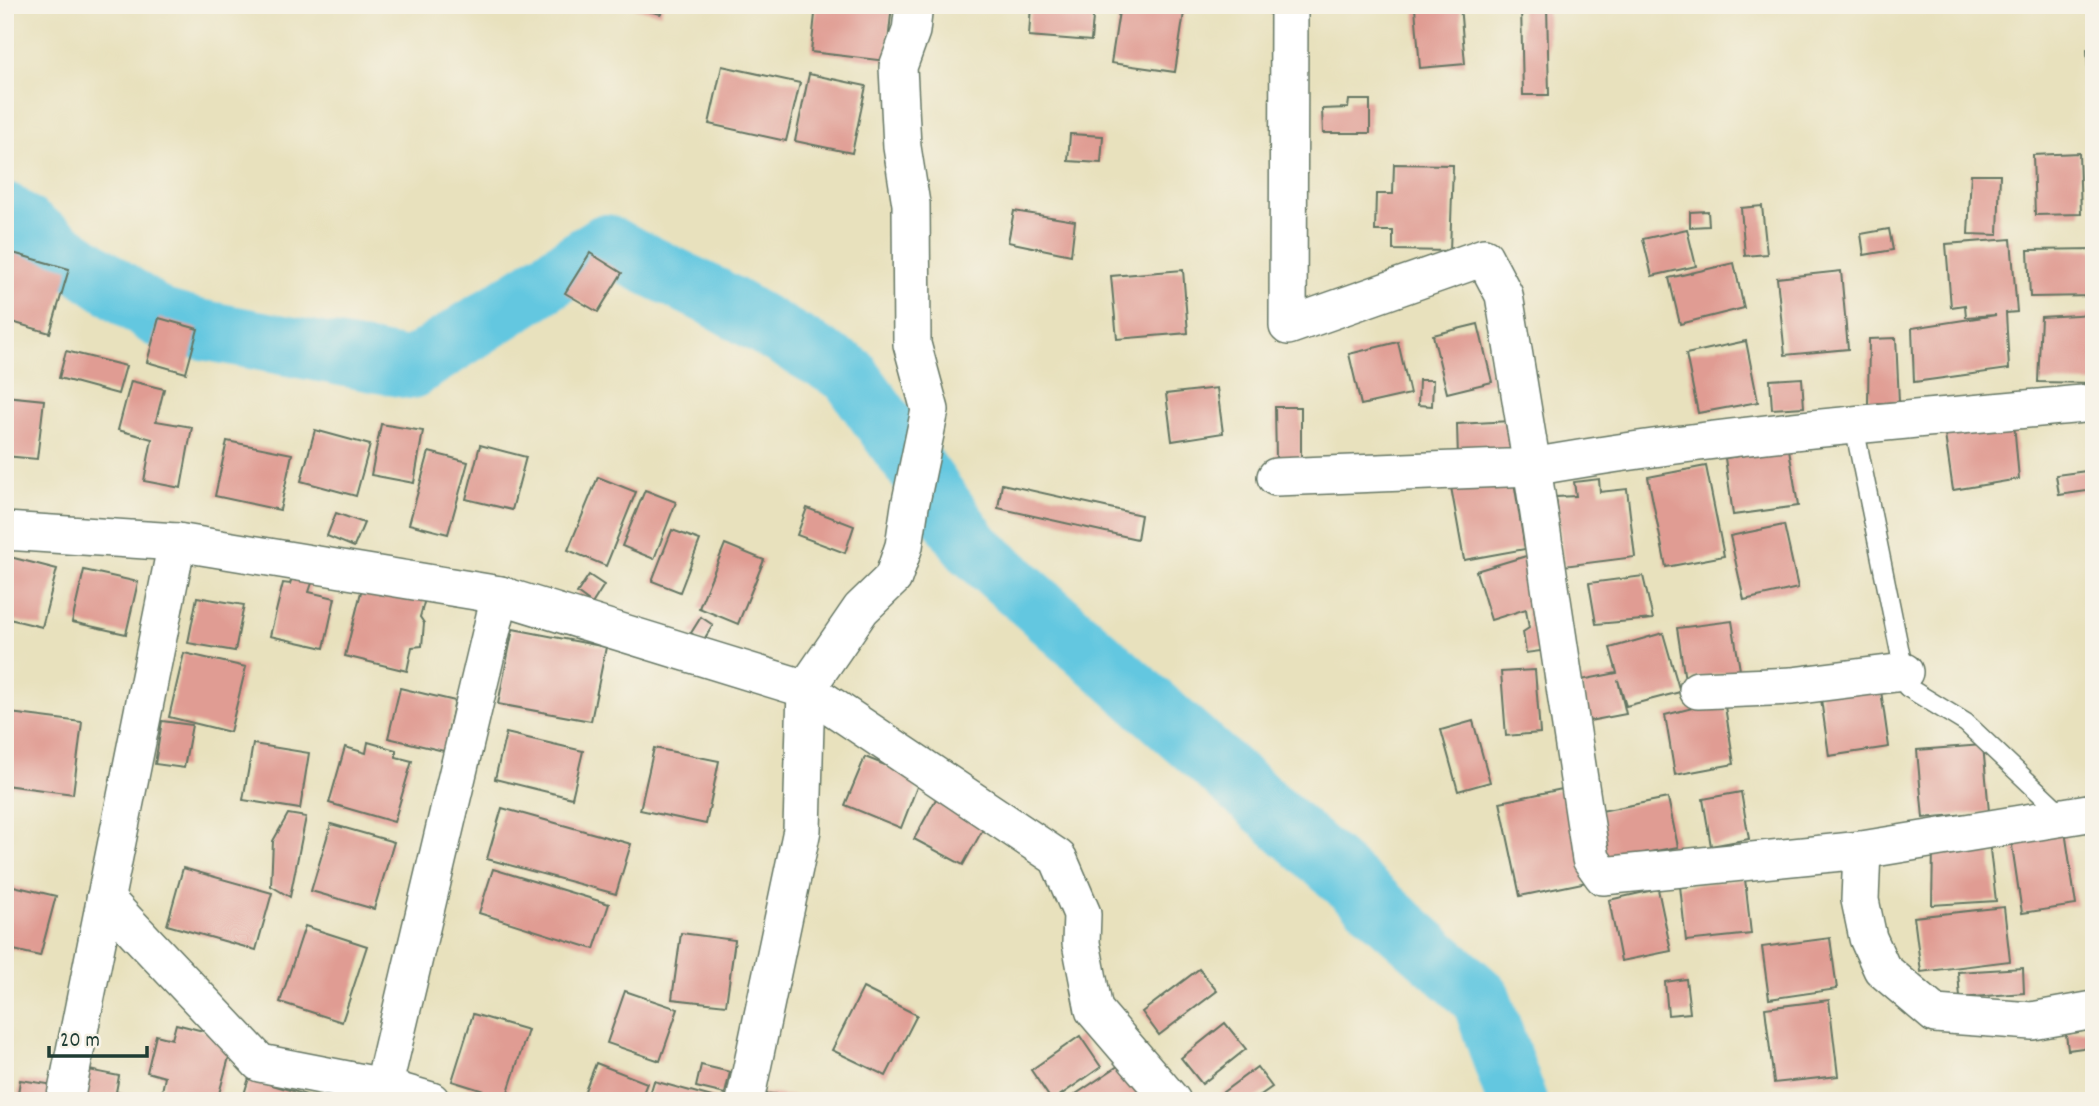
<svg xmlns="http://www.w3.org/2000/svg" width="2099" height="1106" viewBox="0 0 2099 1106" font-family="Dekko,sans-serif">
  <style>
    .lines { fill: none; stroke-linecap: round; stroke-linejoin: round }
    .river { stroke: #63c7e0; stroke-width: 60 }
    .building { fill: #e09c93 }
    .lane-casing { stroke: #657664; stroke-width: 21 }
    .street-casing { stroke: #657664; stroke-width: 40 }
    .lane { stroke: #fff; stroke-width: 18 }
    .street { stroke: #fff; stroke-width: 37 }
  </style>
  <rect width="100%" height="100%" fill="#f7f3e8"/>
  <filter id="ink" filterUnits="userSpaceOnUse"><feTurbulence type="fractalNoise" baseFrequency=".0143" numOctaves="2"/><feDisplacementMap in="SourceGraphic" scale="14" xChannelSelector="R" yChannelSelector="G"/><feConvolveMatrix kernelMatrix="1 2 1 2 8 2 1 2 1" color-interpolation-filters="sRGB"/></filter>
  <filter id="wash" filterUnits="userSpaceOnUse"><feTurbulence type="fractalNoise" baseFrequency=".00686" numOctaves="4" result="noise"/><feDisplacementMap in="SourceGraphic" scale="28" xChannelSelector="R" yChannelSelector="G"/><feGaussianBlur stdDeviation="1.57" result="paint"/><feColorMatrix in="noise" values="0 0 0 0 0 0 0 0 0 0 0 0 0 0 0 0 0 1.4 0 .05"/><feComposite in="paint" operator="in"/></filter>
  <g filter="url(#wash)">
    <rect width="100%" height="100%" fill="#e8e1bd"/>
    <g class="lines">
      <path class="river" d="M5 212 159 318 198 329 411 369 605 244 716 298 849 374 973 548 1481 998 1517 1101"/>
    </g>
    <g id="blocks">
      <g class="building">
        <path d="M622 5H663L661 14Z"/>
        <path d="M816 5H892L886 61 811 52Z"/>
        <path d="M1031 5H1094L1091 41 1029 36Z"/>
        <path d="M1120 5 1185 6 1175 72 1111 63Z"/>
        <path d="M1441 5H1460L1465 64 1420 68 1415 8Z"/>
        <path d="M1521 5H1547L1549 95H1523Z"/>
        <path d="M2094 48V128H2091L2087 49Z"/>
        <path d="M722 66 800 83 786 141 709 124Z"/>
        <path d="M809 74 866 86 852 153 795 141Z"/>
        <path d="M1349 100H1370V133H1323L1322 109 1348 108Z"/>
        <path d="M1070 134 1103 136 1101 163 1068 161Z"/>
        <path d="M2079 153 2081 214 2035 215 2033 155Z"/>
        <path d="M1394 164 1453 165 1450 251 1393 250V231H1375L1376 194H1393Z"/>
        <path d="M1971 174H2000L1998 235 1968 234Z"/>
        <path d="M1762 206 1767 254 1745 256 1741 208Z"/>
        <path d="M1014 211 1075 221 1071 255 1008 242Z"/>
        <path d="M1708 211 1709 226 1690 227V212Z"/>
        <path d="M1687 229 1696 266 1652 276 1643 239Z"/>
        <path d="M1889 229 1893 250 1864 255 1861 234Z"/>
        <path d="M2011 239 2017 312 2006 313 2009 369 1914 382 1912 328 1996 315 1966 317 1965 305 1951 307 1946 244Z"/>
        <path d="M2094 249V296L2030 297 2028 250Z"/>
        <path d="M6 251 69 269 50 333 5 320Z"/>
        <path d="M590 253 622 273 598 312 565 293Z"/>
        <path d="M1734 263 1744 308 1680 324 1669 278Z"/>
        <path d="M1183 270 1188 333 1117 339 1111 276Z"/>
        <path d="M1841 271 1848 349 1785 355 1777 278Z"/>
        <path d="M2094 314V383L2038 382 2041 317Z"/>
        <path d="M159 318 198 329 186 373 147 362Z"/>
        <path d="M1478 324 1492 382 1447 393 1433 335Z"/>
        <path d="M1896 338 1899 402 1868 404 1869 339Z"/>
        <path d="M1746 341 1758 402 1698 413 1686 354Z"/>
        <path d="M1398 342 1410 394 1361 405 1349 354Z"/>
        <path d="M66 351 126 366 118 394 59 378Z"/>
        <path d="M1802 378 1804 407 1772 409 1770 380Z"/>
        <path d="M1419 380H1433L1432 406 1418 405Z"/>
        <path d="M131 381 164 389 156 421 192 427 181 488 144 481 152 439 118 430Z"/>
        <path d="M1217 388 1223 433 1172 441 1166 394Z"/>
        <path d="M5 396 44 400 37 459 5 456Z"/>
        <path d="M1275 407H1301V458L1276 459Z"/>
        <path d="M1511 421 1513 456 1458 458 1457 424Z"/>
        <path d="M2014 423 2019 479 1953 490 1945 435Z"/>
        <path d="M381 424 423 431 414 483 371 475Z"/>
        <path d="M315 430 370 445 356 496 301 481Z"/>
        <path d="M227 441 292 454 280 510 215 496Z"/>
        <path d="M480 445 526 457 512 510 466 499Z"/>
        <path d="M1789 449 1798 506 1733 515 1725 458Z"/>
        <path d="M429 452 468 462 448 534 409 524Z"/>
        <path d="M1706 466 1724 556 1666 567 1648 477Z"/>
        <path d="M2094 470V490L2059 495 2056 475Z"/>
        <path d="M1513 476 1525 549 1464 560 1451 487Z"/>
        <path d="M598 477 636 492 606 566 568 550Z"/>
        <path d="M1599 479 1600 492 1627 489 1635 557 1564 566 1556 497 1576 496 1574 482Z"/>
        <path d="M1002 484 1141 515 1137 539 998 508Z"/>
        <path d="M645 490 676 502 654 559 622 546Z"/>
        <path d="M807 508 854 526 845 553 797 535Z"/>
        <path d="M336 513 364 523 354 547 327 536Z"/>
        <path d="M1784 525 1798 588 1744 600 1730 536Z"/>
        <path d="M672 530 700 540 680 592 652 581Z"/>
        <path d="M725 544 764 560 738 624 699 608Z"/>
        <path d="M1536 553 1556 649 1526 653 1523 632 1529 628 1526 609 1491 620 1476 571Z"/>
        <path d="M6 556 57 569 42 627 5 618Z"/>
        <path d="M84 570 138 582 126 634 72 622Z"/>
        <path d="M589 575 604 585 592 604 577 593Z"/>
        <path d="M1643 576 1653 619 1596 624 1589 583Z"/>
        <path d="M292 578 312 583 309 592 335 598 324 648 270 636 283 583 290 584Z"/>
        <path d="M363 584 425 599 420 617 424 623 422 646 412 647 407 671 345 656Z"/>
        <path d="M197 597 244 605 235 651 188 643Z"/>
        <path d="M701 617 713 625 703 641 691 633Z"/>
        <path d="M1732 621 1740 670 1685 680 1677 628Z"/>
        <path d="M513 629 606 647 591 721 498 704Z"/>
        <path d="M1663 633 1680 692 1626 706 1618 680 1626 714 1589 721 1581 680 1617 673 1610 648Z"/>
        <path d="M184 653 246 667 230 732 169 717Z"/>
        <path d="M1535 670 1540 733 1506 736 1501 672Z"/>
        <path d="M1880 684 1889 747 1829 756 1820 692Z"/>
        <path d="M400 688 455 701 444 751 388 738Z"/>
        <path d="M1724 700 1734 764 1675 775 1665 715Z"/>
        <path d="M10 713 82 722 73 794 5 785V750Z"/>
        <path d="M162 721 192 725 184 768 155 764Z"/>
        <path d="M1473 721 1490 782 1458 791 1441 730Z"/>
        <path d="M506 733 583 751 572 798 495 779Z"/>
        <path d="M368 742 396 750V757L412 761 394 822 329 803 345 747 366 753Z"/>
        <path d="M253 744 309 753 300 809 243 800Z"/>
        <path d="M1983 745 1989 812 1923 818 1917 750Z"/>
        <path d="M654 748 719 761 706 824 640 810Z"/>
        <path d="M865 757 920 779 901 828 845 805Z"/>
        <path d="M942 788 991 815 963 865 914 839Z"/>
        <path d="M1567 788 1587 882 1520 896 1500 802Z"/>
        <path d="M1741 792 1749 839 1711 846 1703 799Z"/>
        <path d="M1668 798 1678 847 1605 860 1596 812Z"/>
        <path d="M502 808 631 844 616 894 487 859Z"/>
        <path d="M288 814 306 817 290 897 271 886 273 841Z"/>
        <path d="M331 824 394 842 374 909 311 891Z"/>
        <path d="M2065 831 2076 905 2022 913 2011 839Z"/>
        <path d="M1989 841 1996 901 1932 905 1933 848Z"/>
        <path d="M183 868 272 893 256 950 167 925Z"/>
        <path d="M493 869 609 904 594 949 479 913Z"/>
        <path d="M1745 879 1751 934 1686 941 1680 886Z"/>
        <path d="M5 884 56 896 40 956 5 948Z"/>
        <path d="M1658 889 1671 951 1621 961 1609 900Z"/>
        <path d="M2004 907 2010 961 1921 972 1914 917Z"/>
        <path d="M305 926 367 946 342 1022 280 1002Z"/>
        <path d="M681 933 735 940 726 1005 672 999Z"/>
        <path d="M1830 938 1837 989 1769 999 1762 947Z"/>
        <path d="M2023 968 2024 993 1960 998 1958 972Z"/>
        <path d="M1199 969 1217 991 1159 1035 1142 1012Z"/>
        <path d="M1686 979 1690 1013 1668 1015 1665 982Z"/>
        <path d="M863 988 917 1015 886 1076 832 1050Z"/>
        <path d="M625 991 678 1009 660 1061 607 1043Z"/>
        <path d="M1829 1000 1838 1076 1774 1083 1765 1008Z"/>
        <path d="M473 1014 528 1030 506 1098 452 1081Z"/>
        <path d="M1225 1023 1246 1049 1202 1084 1181 1058Z"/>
        <path d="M176 1024 234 1039 217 1101H198L162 1091 165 1077 147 1072 156 1035 172 1039Z"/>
        <path d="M2088 1030 2090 1047 2068 1050 2066 1034Z"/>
        <path d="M1080 1036 1101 1067 1052 1101 1031 1070Z"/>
        <path d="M1130 1058 1159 1101H1072L1070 1098Z"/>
        <path d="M596 1063 647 1083 640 1101H581Z"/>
        <path d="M701 1065 730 1072 725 1094 696 1087Z"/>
        <path d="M1257 1067 1272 1087 1252 1101H1211Z"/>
        <path d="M89 1070 119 1076 116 1092 157 1101H82Z"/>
        <path d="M249 1078 323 1100 322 1101H242Z"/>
        <path d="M20 1080 55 1085 52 1101H17Z"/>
        <path d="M654 1081 723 1100V1101H648Z"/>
        <path d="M762 1093 824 1099V1101H761Z"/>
      </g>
    </g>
  </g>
  <g filter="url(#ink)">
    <use href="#blocks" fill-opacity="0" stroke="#657664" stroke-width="2"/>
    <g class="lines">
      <g class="lane-casing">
        <path id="lane" d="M1854 426 1907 687 1966 723 2064 816"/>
      </g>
      <g class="street-casing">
        <g id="street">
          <path d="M2094 403C1907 420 1717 434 1532 467L1591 859 1603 876 1862 850 2094 812"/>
          <path d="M1276 477 1532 467 1504 295 1484 257 1288 326 1289 5"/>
          <path d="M5 531 177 542 500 595 806 689 1058 858 1082 914 1081 943 1094 1010 1172 1101"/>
          <path d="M1698 690 1792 686 1904 672"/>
          <path d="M1862 850 1860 900 1868 938 1882 969 1935 1014 2032 1021 2094 1010"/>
          <path d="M105 899 260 1063 383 1087 431 1101"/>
          <path d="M65 1101 177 542"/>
          <path d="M380 1101 500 595"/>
          <path d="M745 1101 802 830 806 689 861 609 893 578 904 546 910 506 930 410 912 344 911 204 902 147 898 67 911 31 914 5"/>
        </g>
      </g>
      <use href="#lane" class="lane"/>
      <use href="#street" class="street"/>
    </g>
  </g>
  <rect width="2099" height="1106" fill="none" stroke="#f7f3e8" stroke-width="28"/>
  <path d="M49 1046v10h98v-10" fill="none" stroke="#1f3d34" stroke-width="3.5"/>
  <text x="60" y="1046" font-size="21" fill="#1f3d34" stroke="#f7f3e8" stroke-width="5" paint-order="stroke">20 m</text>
</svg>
